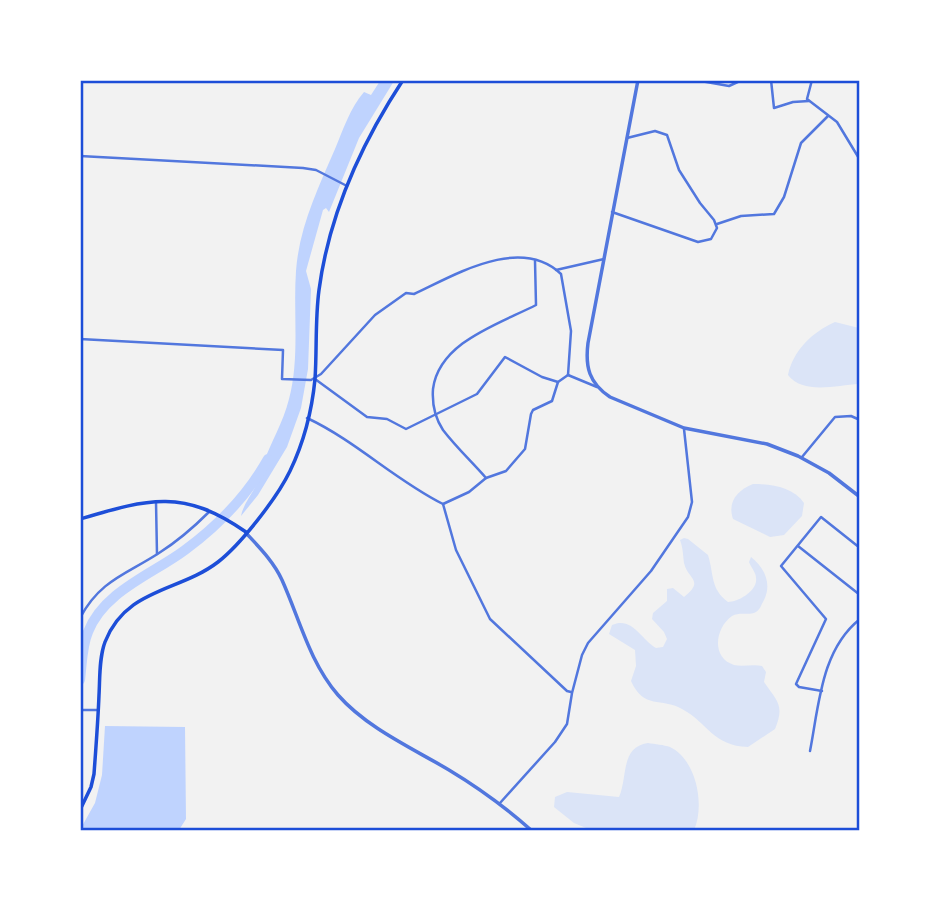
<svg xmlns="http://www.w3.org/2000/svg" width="940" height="911" viewBox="0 0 940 911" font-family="'Libre Baskerville',serif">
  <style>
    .green { fill: #dbe4f7 }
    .water { fill: #bfd3fe }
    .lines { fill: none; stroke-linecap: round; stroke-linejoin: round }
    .river { stroke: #bfd3fe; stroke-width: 10 }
    .minor { stroke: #5277de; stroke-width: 2.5 }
    .tertiary { stroke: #5277de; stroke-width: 3.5 }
    .secondary { stroke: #1d4ed8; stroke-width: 3.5 }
    .neatline { fill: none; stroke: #1d4ed8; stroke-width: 2.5 }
  </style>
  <rect width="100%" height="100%" fill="#f2f2f2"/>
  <g class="green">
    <path d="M835 322 859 328V384C837 385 803 395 788 375 793 351 812 332 835 322Z"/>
    <path d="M753 484C772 484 793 487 804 503L802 516 784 535 770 537 733 519C727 501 738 490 753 484Z"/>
    <path d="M684 538 688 539 708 555C714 574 710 589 728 602 738 602 758 591 756 578 756 573 751 567 749 562L751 557C765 568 772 584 764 600 761 605 760 611 754 613 746 615 739 612 732 616 715 628 711 658 734 665 743 667 753 664 762 666L766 672 764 682C777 701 785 705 775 729L748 747C713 746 708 723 682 709 661 697 644 710 631 681L636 666 635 650 609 634 612 625C632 616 641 639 656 648L663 647 667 639 664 632 652 619 653 613 667 601V589L673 588 684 597C705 580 688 580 684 563 683 555 683 548 680 540Z"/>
    <path d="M648 743C655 744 664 745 670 747 697 760 705 806 694 830H591L574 823 554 807 555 797 567 792 619 797C628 777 620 747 648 743Z"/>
  </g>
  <g class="water">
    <path d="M380 81H394L359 138 329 212 326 208 323 210 306 271 311 289 308 369 301 408 287 447 258 495 241 516C243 505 251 495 257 484 261 478 261 470 263 464 271 442 283 423 289 399 300 358 293 313 296 271 299 228 318 188 335 149 343 130 350 108 364 92L371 95Z"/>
    <path d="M105 726 185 727 186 819 179 830 81 828 95 803 102 775Z"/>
  </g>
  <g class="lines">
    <path class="river" d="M80 680C82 664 82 646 88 632 104 591 153 574 185 550 219 525 247 496 268 459"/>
    <g class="minor">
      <path d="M695 80 729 86 742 80"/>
      <path d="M771 80 774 108 793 102 809 101"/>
      <path d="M812 80 807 99 837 122 860 160"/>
      <path d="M80 156 303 168 316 170 347 186"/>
      <path d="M612 212 698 242 711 239 717 228 714 220 700 203 679 170 667 135 655 131 627 138"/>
      <path d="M717 224 741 216 774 214 784 197 801 143 828 116"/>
      <path d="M556 270 604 259"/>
      <path d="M80 339 283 350 282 379 311 380 321 374 375 315 406 293 414 294C455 275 520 235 561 274L571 331 568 375"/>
      <path d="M568 375 597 387"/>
      <path d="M315 379 367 417 387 419 406 429 477 394 505 357 542 377 558 382"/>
      <path d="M307 418C356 441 395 480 443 504L456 550 490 619 567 691 571 692"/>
      <path d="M802 457 835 417 851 416 860 420"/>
      <path d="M486 478C472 462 456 447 443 430 435 418 432 403 433 389 439 342 499 324 536 305L535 261"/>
      <path d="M156 502 157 554"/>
      <path d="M443 504 469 492 486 478 506 471 525 449 531 414 533 410 552 401 558 382 568 375"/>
      <path d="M798 546 860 595"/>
      <path d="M80 618C100 580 127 574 159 553 178 541 194 527 210 511"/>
      <path d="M822 691 799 687 796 684 826 619 781 566 821 517 860 548"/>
      <path d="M80 710H98"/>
      <path d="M810 751C819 705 821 650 860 619"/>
      <path d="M500 803 555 742 567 724 572 693 582 655 588 643 651 571 688 517 692 502 684 429"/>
    </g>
    <g class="tertiary">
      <path d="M638 80 588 343C585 367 589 383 610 397L684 428 767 444 798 456 829 473 860 497"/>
      <path d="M246 533C259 547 274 562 282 580 300 620 309 661 338 695 367 728 412 748 449 770 479 788 505 807 531 830"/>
    </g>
    <g class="secondary">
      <path d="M80 519C148 499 183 488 246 532"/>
      <path d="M80 810 91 787 94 774C96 747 98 721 99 695 100 678 99 658 105 642 126 588 179 592 218 562 241 544 277 498 290 471 303 444 312 410 315 379 317 350 315 320 319 290 329 214 361 144 403 80"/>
    </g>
  </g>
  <rect width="940" height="911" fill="none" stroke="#ffffff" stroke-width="164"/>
  <rect x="82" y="82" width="776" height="747" class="neatline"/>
</svg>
